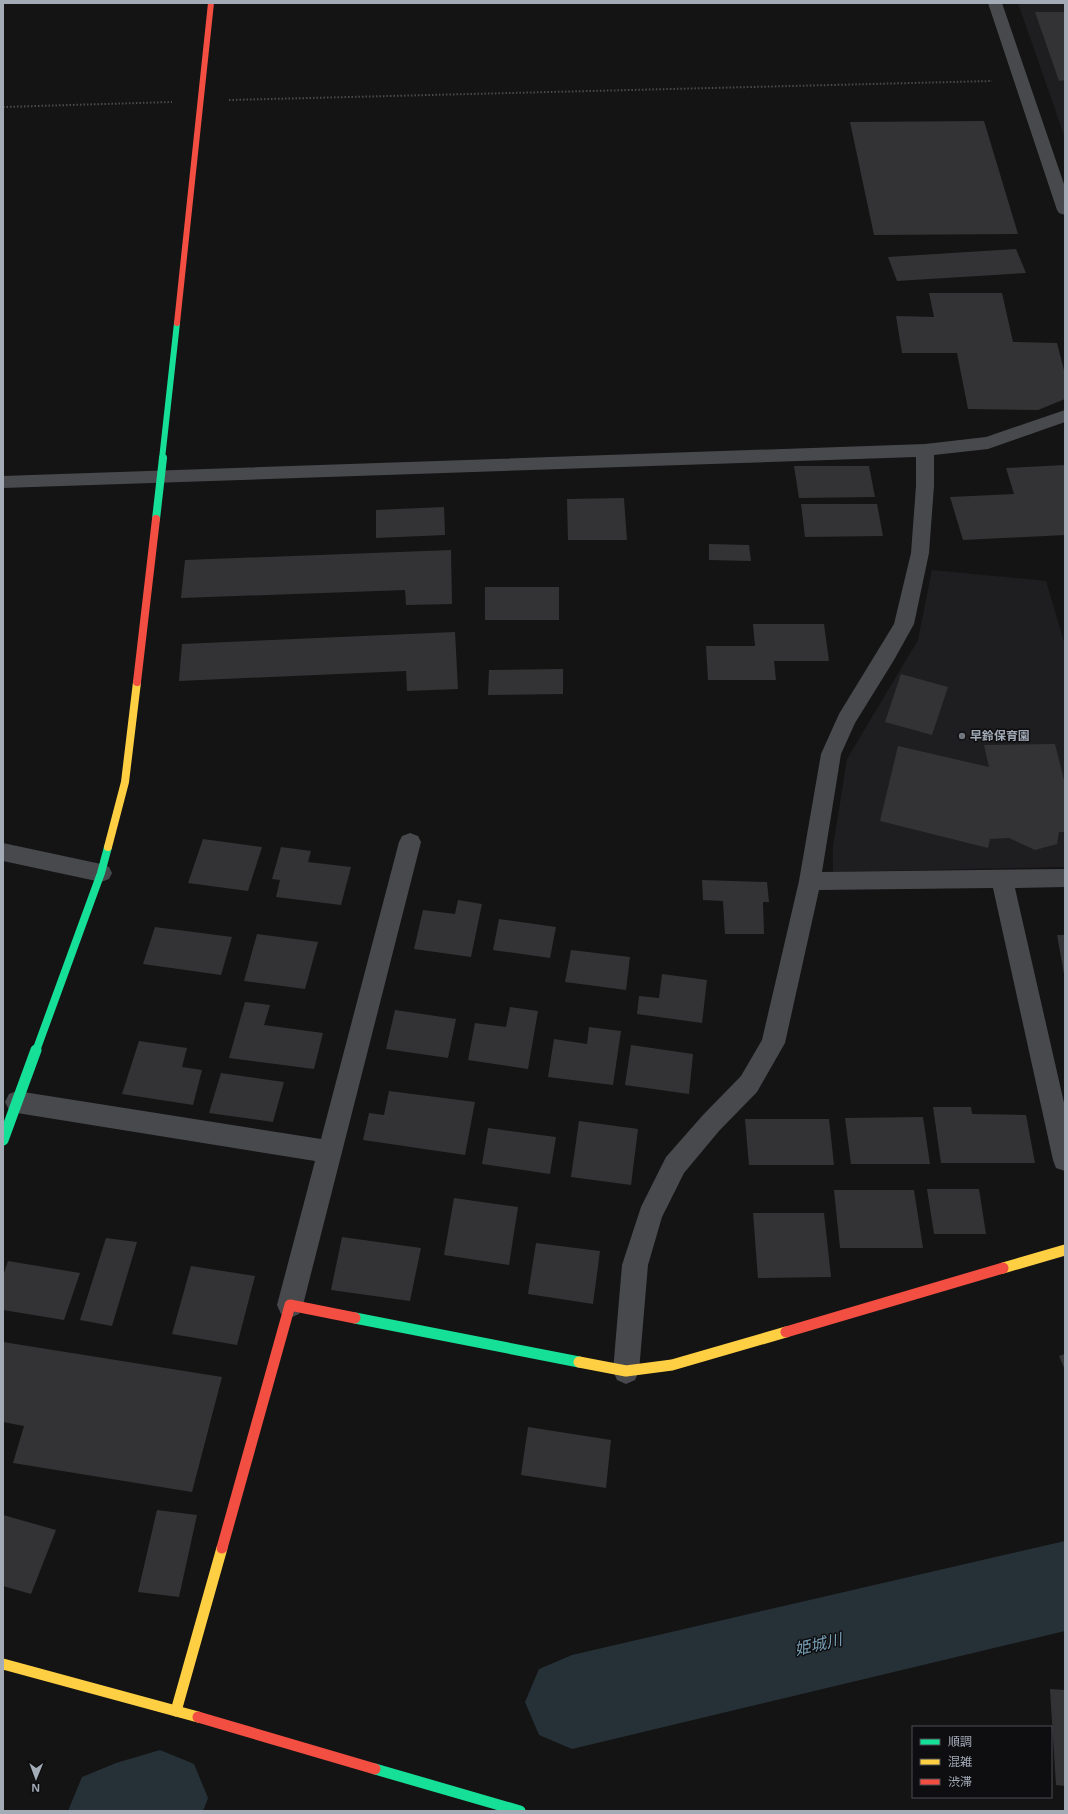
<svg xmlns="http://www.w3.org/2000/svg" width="1068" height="1814" viewBox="0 0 1068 1814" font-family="'Open Sans','Noto Sans JP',sans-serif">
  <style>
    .built { fill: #1e1e20 }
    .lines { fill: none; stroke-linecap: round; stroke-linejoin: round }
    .river { fill: #263137; fill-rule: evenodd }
    .building { fill: #333335 }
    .path { stroke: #494b4f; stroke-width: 2; stroke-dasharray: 1.5 2; stroke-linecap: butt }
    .street { fill: #48494d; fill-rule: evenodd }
    .fast-far2 { stroke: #16e098; stroke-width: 6 }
    .fast-far1 { stroke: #16e098; stroke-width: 8 }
    .fast { stroke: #16e098; stroke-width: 11 }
    .slow-far1 { stroke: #ffcf43; stroke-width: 8 }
    .slow { stroke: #ffcf43; stroke-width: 11 }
    .jam-far2 { stroke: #f24e42; stroke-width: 6 }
    .jam-far1 { stroke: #f24e42; stroke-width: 8 }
    .jam { stroke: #f24e42; stroke-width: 11 }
    .poi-dot { fill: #71767e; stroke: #0e0e10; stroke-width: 1.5 }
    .labels { text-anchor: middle; stroke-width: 3; stroke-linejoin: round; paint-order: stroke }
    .poi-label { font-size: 12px; font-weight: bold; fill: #a3abb7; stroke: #0e0e10; text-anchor: start }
    .near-water-label { font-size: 16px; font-style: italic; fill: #779eb5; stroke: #0e0e10 }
  </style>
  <rect width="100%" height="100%" fill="#141414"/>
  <g class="built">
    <path d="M1018 3H1065V138Z"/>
    <path d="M932 570 1046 581 1065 645V867L833 872V847L847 759 918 640Z"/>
  </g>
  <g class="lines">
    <g class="river">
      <path d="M1065 1541V1631L572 1749 539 1735 525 1702 539 1669 572 1655Z"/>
      <path d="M160 1750 194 1764 208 1798 203 1811H68L82 1777 116 1763Z"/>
    </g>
  </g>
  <g class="building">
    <path d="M1035 12H1065V80L1059 81Z"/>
    <path d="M984 121 1018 234 874 235 850 122Z"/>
    <path d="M1016 249 1026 273 897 281 888 257Z"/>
    <path d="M929 293H1002L1013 342 1057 343 1065 374V399L1038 410 968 409 957 353H902L896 316 934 317Z"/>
    <path d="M1065 465V535L963 540 950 497 1014 494 1006 468Z"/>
    <path d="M794 466H869L875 497 799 498Z"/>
    <path d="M624 498 627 540H568L567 499Z"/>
    <path d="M801 504H877L883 536 805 537Z"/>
    <path d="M444 507 445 535 376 538V510Z"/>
    <path d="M709 544 749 545 751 561 709 560Z"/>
    <path d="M451 550 452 604 406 605 405 590 181 598 185 560Z"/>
    <rect x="485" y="587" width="74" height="33"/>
    <path d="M753 624H824L829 661H774L776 680H708L706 646H755Z"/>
    <path d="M455 632 458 689 407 691 406 671 179 681 182 644Z"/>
    <path d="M563 669V694L488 695 489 670Z"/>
    <path d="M901 674 948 687 932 735 885 722Z"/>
    <path d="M1055 744 1065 784V832H1059L1057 844 1035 850 1009 838 990 839 988 848 880 821 898 746 989 767 984 745Z"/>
    <path d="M203 839 262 847 248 891 188 883Z"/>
    <path d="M281 847 311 851 308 862 351 867 341 905 276 897 280 880 272 879Z"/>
    <path d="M702 880 767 882 769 902H763L764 934H725L723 901 703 900Z"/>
    <path d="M458 900 482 904 471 957 414 949 423 910 455 914Z"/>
    <path d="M499 919 556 927 550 958 493 950Z"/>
    <path d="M155 927 232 937 221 975 143 964Z"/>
    <path d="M257 934 318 942 305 989 244 981Z"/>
    <path d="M1057 935H1065V974H1064Z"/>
    <path d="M571 950 630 957 626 990 565 982Z"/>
    <path d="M662 974 707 980 702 1023 637 1014 639 996 659 998Z"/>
    <path d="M245 1002 270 1005 264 1025 323 1033 314 1069 229 1058Z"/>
    <path d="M510 1007 538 1011 528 1069 468 1060 475 1023 506 1027Z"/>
    <path d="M395 1010 456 1019 448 1058 386 1049Z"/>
    <path d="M589 1027 621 1031 613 1085 548 1077 554 1039 587 1044Z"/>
    <path d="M139 1041 187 1048 182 1067 202 1070 193 1105 122 1094Z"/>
    <path d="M631 1045 693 1054 689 1094 625 1085Z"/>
    <path d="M221 1073 284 1082 273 1122 209 1113Z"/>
    <path d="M389 1091 475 1102 465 1155 363 1140 369 1113 384 1115Z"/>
    <path d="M933 1107H971L972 1114 1026 1115 1035 1163H941Z"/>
    <path d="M923 1117 930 1164H851L845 1118Z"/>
    <path d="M745 1119H829L834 1165H749Z"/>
    <path d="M579 1121 638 1129 631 1185 571 1177Z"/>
    <path d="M488 1128 556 1137 550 1174 482 1164Z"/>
    <path d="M927 1189H979L986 1234H934Z"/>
    <path d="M834 1190H914L923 1248H840Z"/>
    <path d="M454 1198 518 1207 509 1265 444 1255Z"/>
    <path d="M753 1213H824L831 1277 758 1278Z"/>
    <path d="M342 1237 421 1248 410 1301 331 1290Z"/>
    <path d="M106 1238 137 1242 112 1326 80 1320Z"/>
    <path d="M536 1243 600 1251 593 1304 528 1294Z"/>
    <path d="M8 1261 80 1273 64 1320 3 1310V1276Z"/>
    <path d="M191 1266 255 1276 237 1345 172 1334Z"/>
    <path d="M3 1342 222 1377 192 1492 13 1463 24 1426 3 1422Z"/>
    <path d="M1065 1354V1370L1059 1356Z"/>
    <path d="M528 1427 611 1440 606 1488 521 1475Z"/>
    <path d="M157 1510 197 1515 179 1597 138 1592Z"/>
    <path d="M3 1515 56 1530 31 1594 3 1586Z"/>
    <path d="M1050 1689 1065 1690V1786L1056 1785Z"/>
  </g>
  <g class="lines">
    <g class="path">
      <path d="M229 100 992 81"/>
      <path d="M3 107 172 102"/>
    </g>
    <g class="street">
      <path d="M988 3H1002L1065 187V215L1059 213 1057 210Z"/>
      <path d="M1065 410V422L988 449 934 455V486L929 553 914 624 894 660 855 723 841 754 822 872 1065 869V887L1015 888 1065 1107V1171L1056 1168 1053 1160 993 888 819 890 785 1043 757 1092 719 1131 684 1173 662 1217 648 1265 639 1371 635 1380 626 1384 617 1380 613 1371 622 1265 641 1207 666 1157 703 1115 741 1076 762 1040 799 881 821 754 839 714 894 624 911 553 916 486V457L3 488V476L925 444 986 437Z"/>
      <path d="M410 833 418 836 421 842 303 1305 299 1314 290 1318 281 1314 277 1305 315 1161 17 1113 9 1110 5 1102 9 1094 17 1091 321 1139 399 842 402 836Z"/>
      <path d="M3 843 101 864 109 867 112 873 109 879 101 882 3 861Z"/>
    </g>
    <path class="fast-far2" d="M162 459 177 323"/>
    <g class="fast-far1">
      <path d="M156 519 163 458"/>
      <path d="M36 1051 101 873 108 847"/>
    </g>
    <g class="fast">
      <path d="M3 1140 36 1050"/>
      <path d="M355 1318 579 1362"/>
      <path d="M375 1769 520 1811"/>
    </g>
    <path class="slow-far1" d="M108 847 125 782 137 682"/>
    <g class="slow">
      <path d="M1003 1268 1065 1250"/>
      <path d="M579 1362 626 1371 672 1365 786 1332"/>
      <path d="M3 1664 198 1717"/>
      <path d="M176 1711 222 1548"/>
    </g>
    <path class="jam-far2" d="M177 323 211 3"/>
    <path class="jam-far1" d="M137 682 156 519"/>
    <g class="jam">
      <path d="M786 1332 1003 1268"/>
      <path d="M222 1548 290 1305 355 1318"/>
      <path d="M198 1717 375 1769"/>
    </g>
  </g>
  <circle class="poi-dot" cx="962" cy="736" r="4"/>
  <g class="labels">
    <g class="poi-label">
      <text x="970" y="740">早鈴保育園</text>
    </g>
    <g class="near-water-label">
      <text transform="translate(818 1644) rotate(-13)" y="6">姫城川</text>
    </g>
  </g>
  <rect width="1068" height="1814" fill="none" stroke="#a3abb7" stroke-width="8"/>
  <rect x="912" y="1726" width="140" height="72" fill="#0e0e10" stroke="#4a4d53"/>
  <rect x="920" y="1739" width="20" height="6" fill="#16e098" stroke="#4a4d53"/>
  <text x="948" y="1746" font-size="12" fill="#a3abb7">順調</text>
  <rect x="920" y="1759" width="20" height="6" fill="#ffcf43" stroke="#4a4d53"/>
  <text x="948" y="1766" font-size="12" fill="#a3abb7">混雑</text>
  <rect x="920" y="1779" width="20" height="6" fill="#f24e42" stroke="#4a4d53"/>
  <text x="948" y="1786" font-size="12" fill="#a3abb7">渋滞</text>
  <g transform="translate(36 1778) rotate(181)" stroke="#0e0e10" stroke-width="3" paint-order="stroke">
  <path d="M0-3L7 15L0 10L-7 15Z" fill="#a3abb7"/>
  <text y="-6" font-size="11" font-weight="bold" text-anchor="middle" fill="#a3abb7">N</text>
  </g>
</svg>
